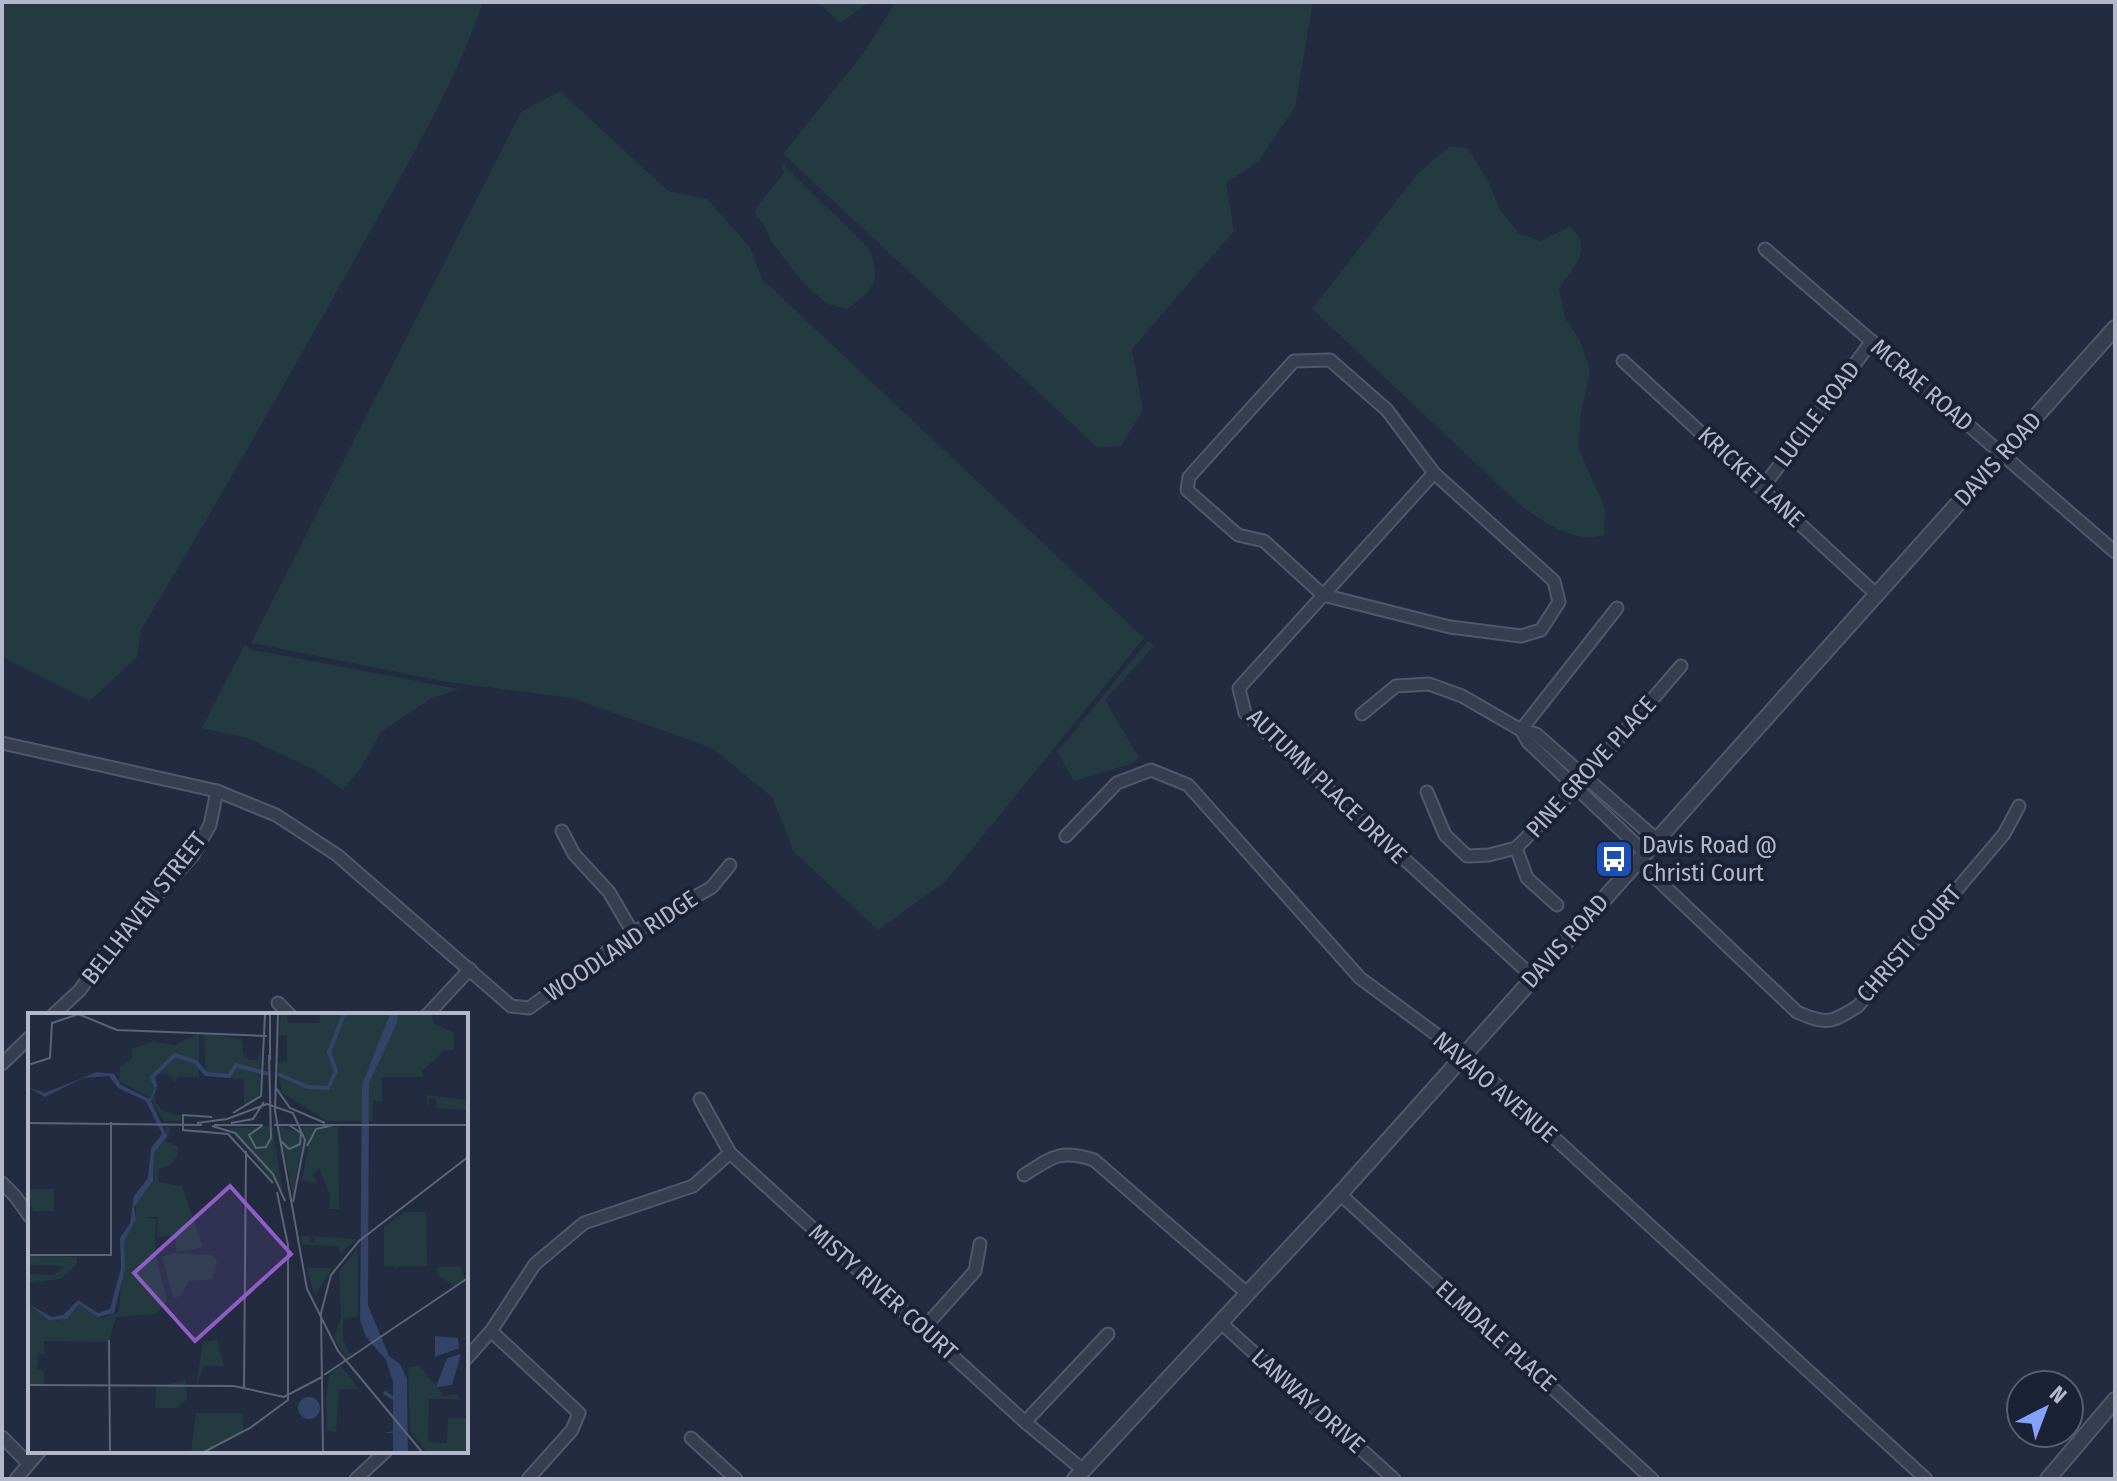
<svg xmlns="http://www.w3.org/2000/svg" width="2117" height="1481" viewBox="0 0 2117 1481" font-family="'Fira Sans Condensed',sans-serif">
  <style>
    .green { fill: #243a41 }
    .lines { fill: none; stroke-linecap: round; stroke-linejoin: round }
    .minor-casing { stroke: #52586b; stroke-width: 15 }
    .tertiary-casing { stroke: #52586b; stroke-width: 18 }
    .minor { stroke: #373e50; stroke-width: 11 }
    .tertiary { stroke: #373e50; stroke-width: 14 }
    .labels { text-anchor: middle; stroke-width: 8; stroke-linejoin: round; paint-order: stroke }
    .street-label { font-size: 24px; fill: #b3b9cb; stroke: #1c2235 }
    .poi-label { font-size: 24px; fill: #b3b9cb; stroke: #1c2235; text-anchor: start }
    .inset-river { fill: none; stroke: #344368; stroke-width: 4 }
    .inset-road { fill: none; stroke: #5c6478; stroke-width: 2 }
    .view { fill: #8f5dc3; fill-opacity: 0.15; stroke: #8f5dc3; stroke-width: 4 }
    .inset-edge { fill: none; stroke: #b3b9cb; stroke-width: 4 }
  </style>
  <rect width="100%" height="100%" fill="#222b40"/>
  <g class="green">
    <path d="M2 2H483C452 92 402 174 356 257 286 382 215 507 141 630L137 657 90 701 2 657Z"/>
    <path d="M818 2H870L840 23Z"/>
    <path d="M892 2H1313L1295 107 1258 162 1226 183 1234 231 1132 349 1143 410 1121 446 1097 447 783 154 865 51 893 6Z"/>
    <path d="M560 91 668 191 707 199 750 247 762 279 1144 638 946 881 878 930 794 852 772 797 712 748 572 698 447 682 251 643 521 112Z"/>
    <path d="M1449 147 1468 148 1489 183 1499 208 1519 234 1541 241 1570 226C1596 250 1572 267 1559 289L1565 318 1580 340 1590 371 1581 413 1578 448 1605 508 1604 535C1573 544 1544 522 1520 505L1312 309 1418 173Z"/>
    <path d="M781 162 869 249C882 280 874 290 847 309L828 304 805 285 773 244 763 224 754 211 784 173Z"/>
    <path d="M1148 641 1154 646 1105 700 1139 758 1130 764 1074 781 1057 752Z"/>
    <path d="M245 644 249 649 459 689 430 699 381 732 360 769 343 790 315 770 247 738 202 728Z"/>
  </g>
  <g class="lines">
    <g class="minor-casing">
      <g id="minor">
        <path d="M1765 249 2115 552"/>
        <path d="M1330 360 1387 410 1434 473 1554 581 1559 602 1541 630 1521 636 1450 627 1323 595 1264 541 1238 535 1187 490 1189 477 1294 361Z"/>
        <path d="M1623 361 1877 595"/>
        <path d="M1434 473 1239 688 1245 713 1533 977"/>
        <path d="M1763 487 1872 341"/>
        <path d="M1362 714 1396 686 1429 684 1462 696 1521 730 1536 734 1656 839"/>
        <path d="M1521 730 1528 742 1644 852"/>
        <path d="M1521 730 1617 608"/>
        <path d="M2 743 217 791 276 815 337 855 511 1006 529 1008 633 933 712 887 730 865"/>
        <path d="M1427 792 1445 835 1467 856 1489 855 1516 848"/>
        <path d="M562 831 574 854 609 892 633 933"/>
        <path d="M1066 836 1117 783 1151 770 1188 785 1360 978 1464 1055 1926 1479"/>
        <path d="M1516 848 1576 788 1681 666"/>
        <path d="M1516 848 1527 878 1557 905"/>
        <path d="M1637 860 1797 1012C1826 1025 1832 1023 1858 1006L2004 834 2019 806"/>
        <path d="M278 1003 290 1015"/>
        <path d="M53 1015 80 990 106 952 193 855 210 825 217 791"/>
        <path d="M427 1015 470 969"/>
        <path d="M2 1064 30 1037"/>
        <path d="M700 1099 730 1153 1025 1422 1083 1470"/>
        <path d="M1024 1175C1052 1157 1060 1149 1094 1160L1248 1294"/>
        <path d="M2 1183 15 1196 30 1217"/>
        <path d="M1340 1194 1652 1479"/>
        <path d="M1221 1323 1394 1479"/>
        <path d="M924 1328 975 1271 980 1244"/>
        <path d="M491 1331 579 1413 572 1430 528 1479"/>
        <path d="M466 1359 491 1331 535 1264 584 1223 693 1186 730 1153"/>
        <path d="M1025 1422 1108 1334"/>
        <path d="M2 1437 29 1464"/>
        <path d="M691 1438 736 1479"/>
        <path d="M16 1479 40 1451"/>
        <path d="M356 1479 386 1451"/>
      </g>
    </g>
    <g class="tertiary-casing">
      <g id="tertiary">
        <path d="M1075 1479 1340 1194 2115 328"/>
        <path d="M2048 1479 2115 1400"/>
      </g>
    </g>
    <use href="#minor" class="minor"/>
    <use href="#tertiary" class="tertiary"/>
  </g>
  <defs>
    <g id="bus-square" transform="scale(2)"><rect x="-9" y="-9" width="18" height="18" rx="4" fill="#1a4fb4" stroke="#1c2235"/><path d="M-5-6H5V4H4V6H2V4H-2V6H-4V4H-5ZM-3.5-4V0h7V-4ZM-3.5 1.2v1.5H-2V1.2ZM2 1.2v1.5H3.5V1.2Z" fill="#fff"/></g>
  </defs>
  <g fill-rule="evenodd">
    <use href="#bus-square" x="1614" y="859"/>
  </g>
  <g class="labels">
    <g class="street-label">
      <text transform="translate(1922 385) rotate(41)" y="8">MCRAE ROAD</text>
      <text transform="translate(1817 414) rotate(-53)" y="8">LUCILE ROAD</text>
      <text transform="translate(1998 459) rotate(-48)" y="8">DAVIS ROAD</text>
      <text transform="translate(1751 477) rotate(43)" y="8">KRICKET LANE</text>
      <text transform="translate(1591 767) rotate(-48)" y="8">PINE GROVE PLACE</text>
      <text transform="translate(1327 786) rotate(44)" y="8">AUTUMN PLACE DRIVE</text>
      <text transform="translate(144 908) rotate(-52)" y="8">BELLHAVEN STREET</text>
      <text transform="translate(1565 941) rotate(-48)" y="8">DAVIS ROAD</text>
      <text transform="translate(1909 944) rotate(-49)" y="8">CHRISTI COURT</text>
      <text transform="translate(621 946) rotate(-34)" y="8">WOODLAND RIDGE</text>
      <text transform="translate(1495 1087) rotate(41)" y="8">NAVAJO AVENUE</text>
      <text transform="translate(883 1292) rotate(42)" y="8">MISTY RIVER COURT</text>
      <text transform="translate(1496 1336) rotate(42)" y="8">ELMDALE PLACE</text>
      <text transform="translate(1308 1401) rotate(42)" y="8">LANWAY DRIVE</text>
    </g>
    <g class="poi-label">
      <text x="1642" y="853">Davis Road @<tspan x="1642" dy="28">Christi Court</tspan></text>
    </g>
  </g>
  <g transform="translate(28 1013)">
    <rect width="440" height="440" fill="#222b40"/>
    <path d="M253 1H259L260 10H292L291 1H404L405 10 426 20V37H417L394 58 395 64H354V89L345 87V108H299L254 80 249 50 259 49V22H251ZM171 20V65L151 63 147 69 138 60 129 62 127 88 134 98 154 103 152 108H136L121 84 91 68 92 54 104 45 103 36 125 28 147 32ZM176 20 214 26 216 44 222 47H229L233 37 231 84 216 94V66L178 63ZM399 82 440 87V97L409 95 408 85H402L399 96ZM138 113 143 115 138 129 150 133V141L144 151 131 156 130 169 154 173 175 234 149 239 146 223 129 224 130 204H116L128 206 127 239 139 288 128 301 88 304 81 329 16 328 17 342 11 340 9 356 16 358V371H0L1 294 29 308 51 291 74 305 91 299 96 229 108 206V188L126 168V140L138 124ZM244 113 255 179 201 115ZM250 113 276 121 265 182ZM275 113 310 114 311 196H301L302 182 291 155 285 161 289 171 274 167 281 130 276 140ZM0 176H26V198H5ZM376 199H398L399 253H372L365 258 367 253H356V214ZM273 223H281L284 230 288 227 284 223 329 226 312 241 310 233 274 232ZM330 235V303L315 306V326L321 340 326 339 319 347 306 325 313 304 311 258ZM146 240 185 242 189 248 184 266 160 268 154 282 145 285 134 244ZM0 243 49 244V251L33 266 0 270V261L26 262 37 253 0 252ZM432 253 437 266 426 273 410 262 409 255ZM279 255H304L287 283 282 266ZM189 327 196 353H176L168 373 175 329ZM391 352 416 383 430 381V386H401L400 429 419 430 420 405H440V439H399L382 418 380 355ZM313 353 331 376H311L308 419 299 418 298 388 301 362ZM158 367 159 386 149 395H127L128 375ZM168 400H215V418L175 439H163Z" fill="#243a41"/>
    <path d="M362 1H370L369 10 341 70 340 292 361 343 372 351 379 366 380 439H365V420H356L365 418V387L355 381 357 377 365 383V369L358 347 338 324 332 307 334 72ZM69 59 86 61 93 72 122 86 126 76 129 74 123 88 139 123 126 140 125 168 106 194 108 206 96 229 97 255 86 300 69 304 51 291 39 306 21 307 0 291 24 304 35 302 50 287 70 300 82 296 93 255 92 225 102 210 106 183 120 165 123 135 134 121 118 88 90 75 81 63 55 65 17 84 0 74 17 80ZM407 323 430 325 431 335 407 344ZM433 341 424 372 408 374 419 345ZM270 395a11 11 0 1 1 22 0a11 11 0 1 1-22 0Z" fill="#344368"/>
    <path class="inset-river" d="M250 61 280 74 300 75 308 58 301 39 316 1M128 74 124 64 147 42 168 49 178 61 201 63 208 52 240 61"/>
    <path class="inset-road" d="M50 1 89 17 239 23M242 1V47M250 1 247 98 279 276 310 338 394 439M0 52 22 45 24 10 51 1M248 75 262 95 297 110M205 100 233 83 237 1M184 104 155 102V117L200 121 245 170M0 110 174 112M169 110 199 106 239 91 265 100 277 127 265 189M203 110 225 106 236 89M186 112H234M235 112 221 122 228 135 238 134 243 125 241 42M246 112H440M184 113 207 120 245 161 257 188M252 127 261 136 272 131 273 120 261 112M279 133 288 116 305 112M0 242H83V109M81 327 82 439M296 362 440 265M0 372 206 373 256 384 294 364M216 375 218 138M176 439 222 415 260 387V232L249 179M295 439 293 300 303 262 331 228 440 144"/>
    <path class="view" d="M202 173 263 241 167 328 106 260Z"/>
    <rect width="440" height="440" class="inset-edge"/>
  </g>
  <rect width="2117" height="1481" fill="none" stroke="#b3b9cb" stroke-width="8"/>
  <g transform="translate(2045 1409) rotate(42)"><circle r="38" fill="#1c2235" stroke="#585e71" stroke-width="2"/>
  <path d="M0-6L14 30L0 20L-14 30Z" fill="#84a2ff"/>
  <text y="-12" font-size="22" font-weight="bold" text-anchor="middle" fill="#b3b9cb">N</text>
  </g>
</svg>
